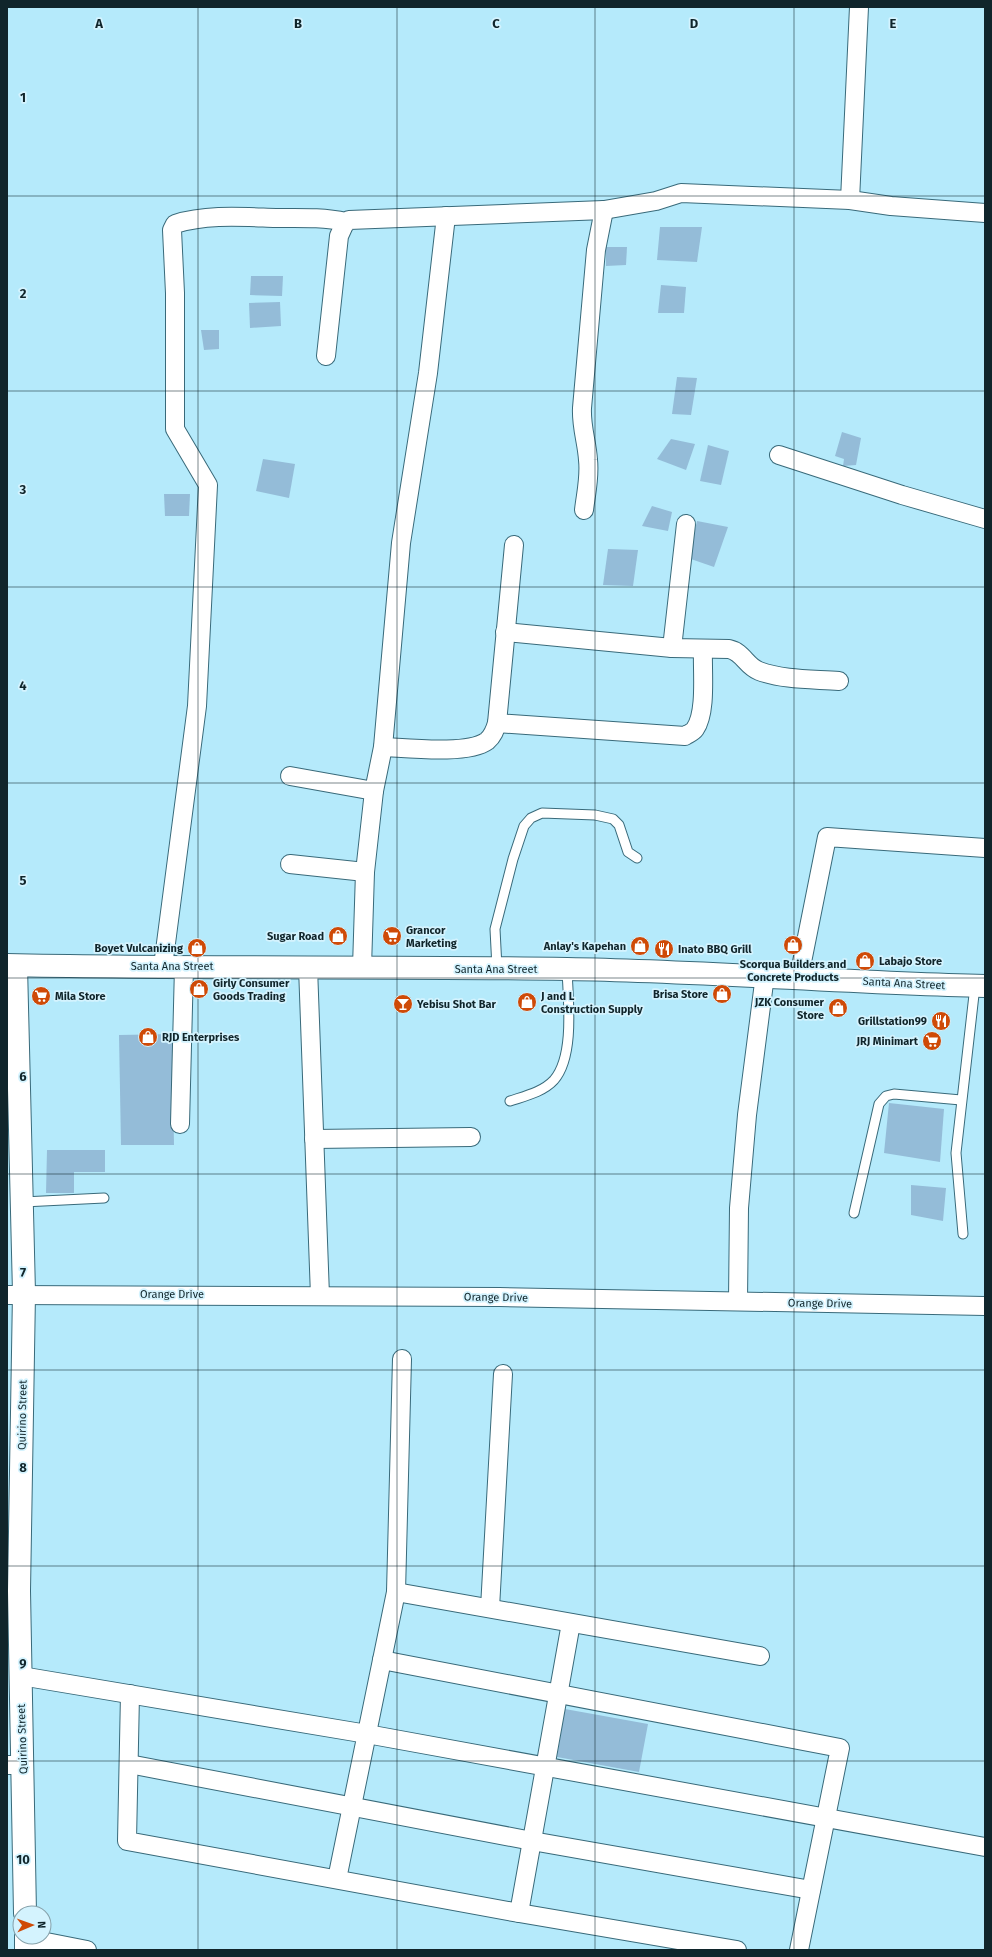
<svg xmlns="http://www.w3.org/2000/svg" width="992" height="1957" viewBox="0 0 992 1957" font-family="'Fira Sans',sans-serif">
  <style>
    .building { fill: #94bcd8 }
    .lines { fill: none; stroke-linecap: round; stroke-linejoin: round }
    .lane-casing { stroke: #396a7a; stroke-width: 11 }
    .street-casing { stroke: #396a7a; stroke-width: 20 }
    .secondary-casing { stroke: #396a7a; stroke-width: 24 }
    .lane { stroke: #fff; stroke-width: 9 }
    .street { stroke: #fff; stroke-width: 18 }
    .secondary { stroke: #fff; stroke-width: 22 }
    .grid { fill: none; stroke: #10252b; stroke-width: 1; stroke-opacity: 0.55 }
    .labels { text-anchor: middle; stroke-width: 3.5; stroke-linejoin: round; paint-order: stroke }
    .poi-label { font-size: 11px; font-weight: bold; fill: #10252b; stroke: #d4f3fe; text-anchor: start }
    .street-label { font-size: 11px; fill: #10252b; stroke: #d4f3fe }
    .grid-label { font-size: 13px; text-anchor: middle; font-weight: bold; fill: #10252b; stroke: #d4f3fe; stroke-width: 3.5; stroke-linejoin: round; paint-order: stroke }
  </style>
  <rect width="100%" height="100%" fill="#b5eafb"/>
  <g class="building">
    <path d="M660 227H702L697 262 657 260Z"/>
    <path d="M606 247H627L626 265 606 266Z"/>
    <path d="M251 276H283L282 296 250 295Z"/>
    <path d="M661 285 686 287 684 313H658Z"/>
    <path d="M280 302 281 326 250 328 249 303Z"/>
    <path d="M201 330H219V349L204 350Z"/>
    <path d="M677 377 697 378 691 415 672 414Z"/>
    <path d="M842 432 861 438 856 465 843 466 844 459 835 456Z"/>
    <path d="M671 439 695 444 686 470 657 459Z"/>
    <path d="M708 445 729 451 721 485 700 481Z"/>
    <path d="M263 459 295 464 289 498 256 491Z"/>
    <path d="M164 494H190L189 516H165Z"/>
    <path d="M652 506 672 512 668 531 642 526Z"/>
    <path d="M697 521 728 527 714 567 688 558Z"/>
    <path d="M608 549 638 550 633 586 603 585Z"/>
    <path d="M172 1034 174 1145H121L119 1035Z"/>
    <path d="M889 1103 944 1109 940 1162 884 1153Z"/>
    <path d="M47 1150H105V1172H74V1193H46Z"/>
    <path d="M911 1185 946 1188 943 1221 911 1215Z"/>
    <path d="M565 1709 648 1724 639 1772 557 1757Z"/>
  </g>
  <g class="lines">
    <g class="lane-casing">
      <g id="lane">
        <path d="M497 968 495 929 513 859 524 826 531 818 542 813 595 815 613 819 619 825 628 852 637 858"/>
        <path d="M510 1101C525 1096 543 1092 554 1080 575 1056 568 999 567 969"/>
        <path d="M23 1202 104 1198"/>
        <path d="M854 1213 879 1104 886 1096 894 1094 961 1100"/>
        <path d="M963 1234 956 1153 975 986"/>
      </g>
    </g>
    <g class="street-casing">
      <g id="street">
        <path d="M850 200 859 7"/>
        <path d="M326 356 339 236 344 225 349 220 604 210 656 201 681 193 850 200 891 206 985 213"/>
        <path d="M779 455 902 495 985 519"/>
        <path d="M584 510C586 493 590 477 588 460 587 442 581 427 582 408L596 250 604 210"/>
        <path d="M505 632 672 648 729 649C743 652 746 666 759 671 783 680 813 679 839 681"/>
        <path d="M672 648 686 524"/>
        <path d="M497 723 685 736C688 734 693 732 695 729 707 712 702 670 703 649"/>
        <path d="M383 747C407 748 468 755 487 741 493 736 495 730 497 723L514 545"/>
        <path d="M290 776 374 791"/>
        <path d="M290 864 365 872"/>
        <path d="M163 966 197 706 208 485 175 429V293L172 230 175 224C207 214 243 217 276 218 300 218 323 217 346 222"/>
        <path d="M308 967 320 1296"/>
        <path d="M362 967 365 872 374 791 383 747 401 543 428 373 446 216"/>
        <path d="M799 977 827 837 985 848"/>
        <path d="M180 1124 184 967"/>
        <path d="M314 1139 471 1137"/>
        <path d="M7 1295 499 1297 985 1306"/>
        <path d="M738 1301 739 1208 747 1115 765 975"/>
        <path d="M396 1592 760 1656"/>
        <path d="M490 1608 503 1374"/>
        <path d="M382 1660 840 1748 799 1950"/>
        <path d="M21 1676 367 1734 985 1847"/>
        <path d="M130 1694 127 1841 519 1913 737 1950"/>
        <path d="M129 1764 532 1841 811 1890"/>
        <path d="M7 1765H23"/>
        <path d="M337 1879 396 1592 402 1359"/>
        <path d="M519 1913 571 1623"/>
        <path d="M26 1938 87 1950"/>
      </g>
    </g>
    <g class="secondary-casing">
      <g id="secondary">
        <path d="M7 965C194 969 381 966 567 969 707 971 846 983 985 986"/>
        <path d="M16 966 24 1293 19 1591 25 1913"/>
        <path d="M26 1937V1950"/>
      </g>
    </g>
    <use href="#lane" class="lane"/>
    <use href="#street" class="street"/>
    <use href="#secondary" class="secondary"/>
  </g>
  <path class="grid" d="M198 7V1950M397 7V1950M595 7V1950M794 7V1950M7 196H985M7 391H985M7 587H985M7 783H985M7 978H985M7 1174H985M7 1370H985M7 1566H985M7 1761H985"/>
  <defs>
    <g id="shop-disc" transform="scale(1)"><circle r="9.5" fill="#cf4a07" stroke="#d4f3fe"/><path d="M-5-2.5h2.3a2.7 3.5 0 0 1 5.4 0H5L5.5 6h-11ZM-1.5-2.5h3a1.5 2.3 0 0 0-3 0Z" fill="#fff"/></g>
    <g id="supermarket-disc" transform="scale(1)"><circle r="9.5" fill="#cf4a07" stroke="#d4f3fe"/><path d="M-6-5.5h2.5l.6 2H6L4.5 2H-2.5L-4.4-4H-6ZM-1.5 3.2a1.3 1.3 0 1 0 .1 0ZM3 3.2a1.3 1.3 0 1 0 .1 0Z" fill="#fff"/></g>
    <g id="restaurant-disc" transform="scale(1)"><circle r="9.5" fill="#cf4a07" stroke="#d4f3fe"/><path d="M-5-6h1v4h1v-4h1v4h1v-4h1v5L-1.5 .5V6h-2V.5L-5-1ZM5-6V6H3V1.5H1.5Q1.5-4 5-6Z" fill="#fff"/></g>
    <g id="bar-disc" transform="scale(1)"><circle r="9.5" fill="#cf4a07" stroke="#d4f3fe"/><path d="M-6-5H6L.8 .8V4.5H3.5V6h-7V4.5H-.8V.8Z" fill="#fff"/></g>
  </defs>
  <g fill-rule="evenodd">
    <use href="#shop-disc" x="338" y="936"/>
    <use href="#supermarket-disc" x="392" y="936"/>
    <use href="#shop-disc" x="793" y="945"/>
    <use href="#shop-disc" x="640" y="946"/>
    <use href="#shop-disc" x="197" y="948"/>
    <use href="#restaurant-disc" x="664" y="949"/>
    <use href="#shop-disc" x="865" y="961"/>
    <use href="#shop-disc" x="199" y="989"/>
    <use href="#shop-disc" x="722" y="994"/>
    <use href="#supermarket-disc" x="41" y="996"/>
    <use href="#shop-disc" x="527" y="1002"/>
    <use href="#bar-disc" x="403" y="1004"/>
    <use href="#shop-disc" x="838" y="1008"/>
    <use href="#restaurant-disc" x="941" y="1021"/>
    <use href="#shop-disc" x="148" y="1037"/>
    <use href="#supermarket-disc" x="932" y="1041"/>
  </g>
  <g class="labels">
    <g class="poi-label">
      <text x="406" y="934">Grancor<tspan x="406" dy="13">Marketing</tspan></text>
      <text x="324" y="940" text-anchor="end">Sugar Road</text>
      <text x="626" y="950" text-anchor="end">Anlay's Kapehan</text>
      <text x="183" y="952" text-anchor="end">Boyet Vulcanizing</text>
      <text x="678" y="953">Inato BBQ Grill</text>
      <text x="879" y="965">Labajo Store</text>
      <text x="793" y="968" text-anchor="middle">Scorqua Builders and<tspan x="793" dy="13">Concrete Products</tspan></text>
      <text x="213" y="987">Girly Consumer<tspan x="213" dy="13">Goods Trading</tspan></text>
      <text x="708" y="998" text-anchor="end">Brisa Store</text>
      <text x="55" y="1000">Mila Store</text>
      <text x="541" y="1000">J and L<tspan x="541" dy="13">Construction Supply</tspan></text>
      <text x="824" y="1006" text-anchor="end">JZK Consumer<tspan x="824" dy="13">Store</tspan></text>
      <text x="417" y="1008">Yebisu Shot Bar</text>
      <text x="927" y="1025" text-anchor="end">Grillstation99</text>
      <text x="162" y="1041">RJD Enterprises</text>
      <text x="918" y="1045" text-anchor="end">JRJ Minimart</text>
    </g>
    <g class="street-label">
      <text x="172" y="970">Santa Ana Street</text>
      <text x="496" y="973">Santa Ana Street</text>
      <text transform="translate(904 983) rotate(3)" y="4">Santa Ana Street</text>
      <text x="172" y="1298">Orange Drive</text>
      <text transform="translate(496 1297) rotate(1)" y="4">Orange Drive</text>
      <text transform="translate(820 1303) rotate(1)" y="4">Orange Drive</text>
      <text transform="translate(22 1415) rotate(-89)" y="4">Quirino Street</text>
      <text transform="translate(22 1739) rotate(-92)" y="4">Quirino Street</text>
    </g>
  </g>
  <g class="grid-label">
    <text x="99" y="28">A</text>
    <text x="298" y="28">B</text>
    <text x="496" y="28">C</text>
    <text x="694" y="28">D</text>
    <text x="893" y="28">E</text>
    <text x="23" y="102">1</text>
    <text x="23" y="298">2</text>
    <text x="23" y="494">3</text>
    <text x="23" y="690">4</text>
    <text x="23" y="885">5</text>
    <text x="23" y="1081">6</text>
    <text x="23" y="1277">7</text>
    <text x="23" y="1472">8</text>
    <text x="23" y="1668">9</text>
    <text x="23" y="1864">10</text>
  </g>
  <rect width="992" height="1957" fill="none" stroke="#10252b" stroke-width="16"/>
  <g transform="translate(32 1925) rotate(88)"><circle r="19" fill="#d4f3fe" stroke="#86a1aa"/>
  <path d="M0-3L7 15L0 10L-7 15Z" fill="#cf4a07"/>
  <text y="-6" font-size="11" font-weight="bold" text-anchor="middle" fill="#10252b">N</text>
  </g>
</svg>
